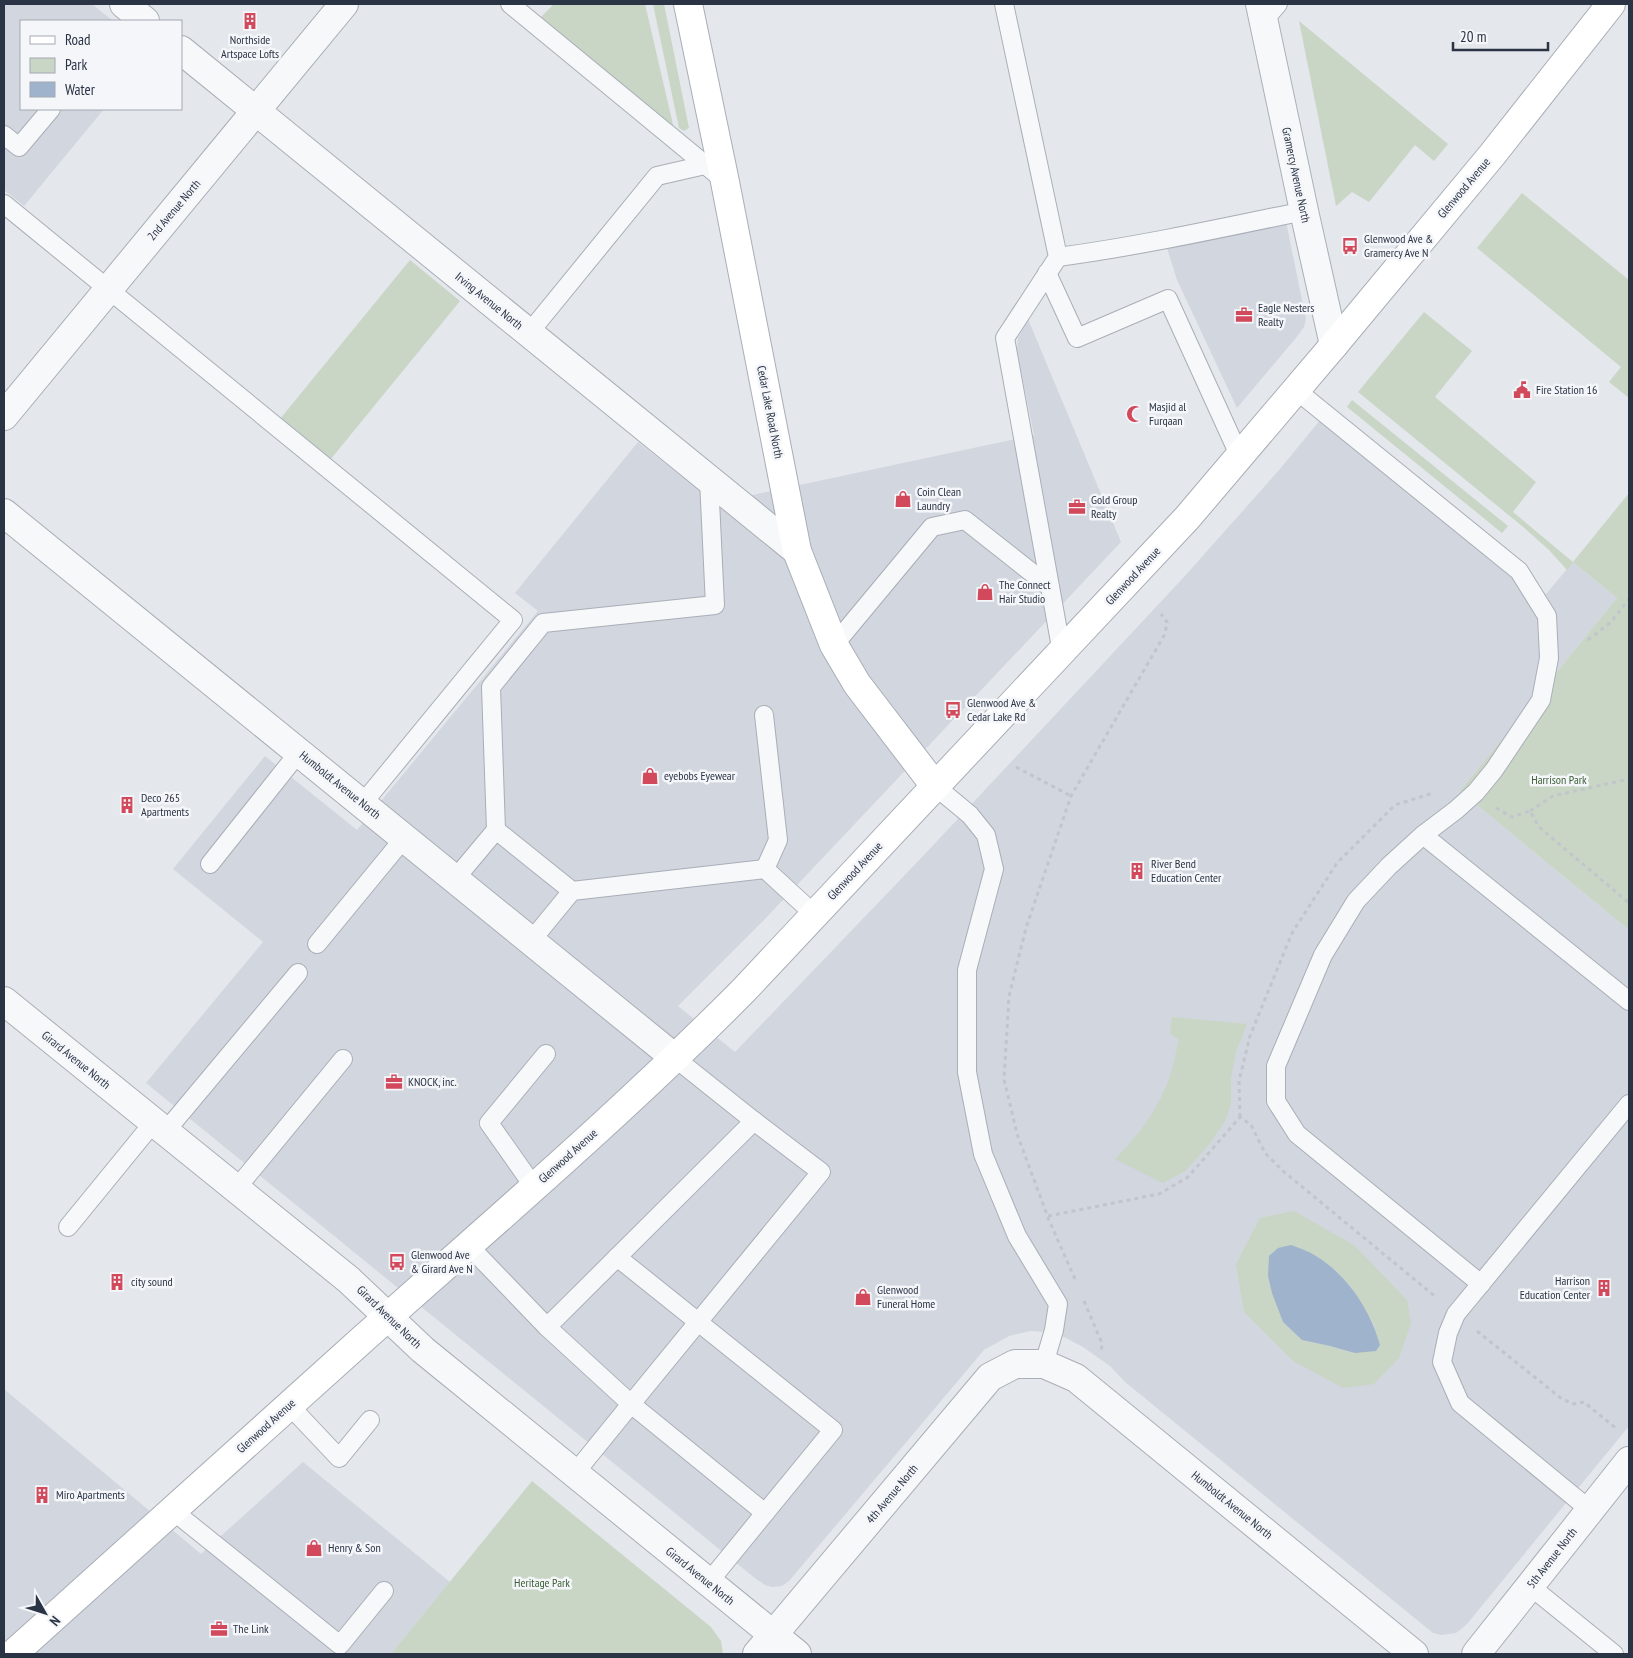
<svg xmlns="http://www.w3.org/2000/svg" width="1633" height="1658" viewBox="0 0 1633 1658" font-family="'PT Sans Narrow',sans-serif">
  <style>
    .built { fill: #d2d6de }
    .green { fill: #c9d6c5; fill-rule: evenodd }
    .water { fill: #9fb4cc }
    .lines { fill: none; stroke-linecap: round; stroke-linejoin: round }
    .lane-casing { stroke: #a9aeb7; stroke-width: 20 }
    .street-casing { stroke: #a9aeb7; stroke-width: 30 }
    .secondary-casing { stroke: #a9aeb7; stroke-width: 30 }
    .path { stroke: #c2c5cb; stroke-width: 3; stroke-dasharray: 4 4; stroke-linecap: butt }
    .lane { stroke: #f7f8fa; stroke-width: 18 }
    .street { stroke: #f7f8fa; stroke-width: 28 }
    .secondary { stroke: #fff; stroke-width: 28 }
    .labels { text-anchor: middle; stroke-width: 5; stroke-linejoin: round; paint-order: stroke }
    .poi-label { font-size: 12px; fill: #2b3445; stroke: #f4f6f9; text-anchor: start }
    .street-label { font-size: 12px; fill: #2b3445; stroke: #f4f6f9 }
    .park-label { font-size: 12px; fill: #3f6138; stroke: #f4f6f9 }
  </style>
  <rect width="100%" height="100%" fill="#e4e7ec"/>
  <g class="built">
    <path d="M4 4H92L113 21H21V109H104L24 206 4 190Z"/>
    <path d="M1286 222 1306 319 1304 327 1295 339 1237 408 1177 280 1166 245Z"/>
    <path d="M1028 319 1121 542 765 919 678 1006 735 1052 925 854 1184 577 1280 469 1325 414 1546 594 1573 562 1617 598 1460 791 1629 930V1426L1467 1624 1456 1633 1441 1635 1433 1633 1125 1382 1110 1366 1083 1347 1064 1337 1046 1332 1030 1331 1009 1336 984 1350 789 1581 782 1586 772 1587 765 1585 756 1579 146 1083 263 942 173 869 265 756 357 830 538 611 515 593 638 442 715 503 1034 435 1017 352 1018 338Z"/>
    <path d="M4 1389 201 1554 303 1462 450 1582 391 1654H4Z"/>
  </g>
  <g class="green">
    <path d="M554 4H645L674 129 541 17Z"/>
    <path d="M653 4H664L689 128 684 131 679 128Z"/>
    <path d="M1299 21 1448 144 1434 161 1415 145 1369 202 1352 192 1336 206Z"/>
    <path d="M1522 193 1629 280V398L1609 382 1621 367 1477 248Z"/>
    <path d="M410 260 460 301 330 460 280 419Z"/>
    <path d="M1424 312 1472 351 1435 397 1536 482 1513 512 1573 562 1629 493V930L1460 791 1617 598 1573 562 1567 570 1549 550 1522 526 1358 392Z"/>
    <path d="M1352 400 1508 526 1502 533 1347 407Z"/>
    <path d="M1172 1017 1247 1024 1236 1052 1231 1077V1104L1226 1119 1209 1145 1185 1171 1163 1183 1115 1159C1139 1135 1159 1108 1170 1076 1174 1064 1176 1051 1179 1039L1170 1034Z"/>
    <path d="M1294 1211 1354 1245 1407 1300 1411 1323 1399 1358 1374 1384 1343 1388 1293 1361 1244 1312 1236 1264 1260 1218ZM1314 1255 1334 1269 1351 1287 1375 1326 1355 1353 1330 1346 1302 1340 1283 1322Z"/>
    <path d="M532 1481 711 1627 721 1641 723 1654H391Z"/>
  </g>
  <path class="water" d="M1291 1245C1299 1248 1308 1251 1316 1256 1347 1275 1370 1309 1380 1345L1376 1351 1355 1353 1330 1346 1302 1340 1283 1322 1272 1293 1268 1276 1269 1256 1278 1248Z"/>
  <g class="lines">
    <g class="lane-casing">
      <g id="lane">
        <path d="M510 4 725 181"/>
        <path d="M1004 4 1058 257 1005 338 1062 653"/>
        <path d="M1264 20 1278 4"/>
        <path d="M4 135 19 147 51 109"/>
        <path d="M4 204 513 620 363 803"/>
        <path d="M1058 257C1140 246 1222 228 1304 211"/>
        <path d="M1047 273 1077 338 1168 299 1240 457"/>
        <path d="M529 333 657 176 705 165"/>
        <path d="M1296 390 1519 571 1547 616 1549 658 1541 700 1494 770 1476 792 1456 810 1423 835 1389 866 1356 901 1323 955 1276 1066V1101L1297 1134 1481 1284"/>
        <path d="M834 645 932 527 965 520 1050 587"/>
        <path d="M764 715 778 840 765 869"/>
        <path d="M935 786 970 815 986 835 994 869 967 970V1072L983 1154 1017 1236 1058 1304 1054 1330 1044 1364"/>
        <path d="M496 830 491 687 543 623 715 605 709 480"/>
        <path d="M1423 835 1629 1001"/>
        <path d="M210 864 299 752"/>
        <path d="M455 879 496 830 572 891"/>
        <path d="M531 941 572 891 765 869 814 914"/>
        <path d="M317 944 405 837"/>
        <path d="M165 1132 298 973"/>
        <path d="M534 1187 489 1123 546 1054"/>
        <path d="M236 1189 343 1059"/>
        <path d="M68 1227 153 1123"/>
        <path d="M469 1246 547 1327 754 1121 675 1058"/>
        <path d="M617 1257 833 1430 765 1513"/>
        <path d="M547 1327 631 1404 821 1172 754 1121"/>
        <path d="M289 1405 339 1458 370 1420"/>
        <path d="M575 1473 631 1404 765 1513 708 1583"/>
        <path d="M172 1510 340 1645 384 1591"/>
        <path d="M1590 1510 1460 1403 1442 1362 1448 1333 1456 1314 1629 1104"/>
        <path d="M1530 1586 1614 1654"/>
      </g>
    </g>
    <g class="street-casing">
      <g id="street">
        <path d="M124 4 145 21"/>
        <path d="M1260 4 1304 211 1334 345"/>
        <path d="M181 50 797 551"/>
        <path d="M4 416 344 4"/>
        <path d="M4 513 675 1058"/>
        <path d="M4 1001 349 1280 423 1350 797 1654"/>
        <path d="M757 1654 990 1377 1015 1364H1044L1076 1378 1414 1654"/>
        <path d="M1476 1654 1629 1461"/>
      </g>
    </g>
    <g class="secondary-casing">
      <g id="secondary">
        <path d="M688 4 725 182 797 551 834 645 857 684 935 786"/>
        <path d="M13 1654C130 1549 246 1443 364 1338 492 1224 623 1112 744 990L1187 518 1334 345 1492 155 1611 4"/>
      </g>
    </g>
    <g class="path">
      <path d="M1588 640 1611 622 1629 599"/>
      <path d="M1016 767 1071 796"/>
      <path d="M1496 808 1512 817 1530 811 1539 827 1629 903"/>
      <path d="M1530 811 1553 796 1629 779"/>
      <path d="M1240 1117 1239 1081 1250 1036 1292 933 1337 863 1395 805 1433 793"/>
      <path d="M1048 1216 1159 1194 1188 1177 1240 1117 1251 1125 1265 1153 1283 1171 1437 1298"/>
      <path d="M1075 1279 1049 1220 1017 1134 1004 1079 1009 996 1026 928 1071 796 1165 634 1167 622 1161 614"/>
      <path d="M1084 1301 1101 1341 1102 1352"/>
      <path d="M1477 1331 1562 1399 1574 1404 1584 1402 1618 1430"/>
    </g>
    <use href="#lane" class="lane"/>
    <use href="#street" class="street"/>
    <use href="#secondary" class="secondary"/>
  </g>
  <defs>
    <g id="building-bare" transform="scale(1.35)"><path d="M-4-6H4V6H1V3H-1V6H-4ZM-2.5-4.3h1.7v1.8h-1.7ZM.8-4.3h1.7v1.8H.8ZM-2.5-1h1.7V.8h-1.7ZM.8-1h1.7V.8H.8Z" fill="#d1495b" stroke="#f4f6f9" stroke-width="2.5" paint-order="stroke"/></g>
    <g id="bus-bare" transform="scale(1.35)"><path d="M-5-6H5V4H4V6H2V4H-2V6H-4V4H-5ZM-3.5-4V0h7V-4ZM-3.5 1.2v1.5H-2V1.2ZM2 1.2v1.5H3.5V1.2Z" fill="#d1495b" stroke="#f4f6f9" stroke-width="2.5" paint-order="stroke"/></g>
    <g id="office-bare" transform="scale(1.35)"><path d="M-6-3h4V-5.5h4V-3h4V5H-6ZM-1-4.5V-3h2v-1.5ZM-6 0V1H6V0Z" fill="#d1495b" stroke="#f4f6f9" stroke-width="2.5" paint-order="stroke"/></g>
    <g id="civic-bare" transform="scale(1.35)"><path d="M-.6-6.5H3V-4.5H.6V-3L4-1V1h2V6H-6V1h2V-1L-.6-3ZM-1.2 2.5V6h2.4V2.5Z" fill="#d1495b" stroke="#f4f6f9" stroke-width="2.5" paint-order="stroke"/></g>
    <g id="mosque-bare" transform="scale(1.35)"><path d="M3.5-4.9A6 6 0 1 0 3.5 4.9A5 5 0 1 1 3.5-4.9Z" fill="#d1495b" stroke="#f4f6f9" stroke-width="2.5" paint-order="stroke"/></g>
    <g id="shop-bare" transform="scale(1.35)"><path d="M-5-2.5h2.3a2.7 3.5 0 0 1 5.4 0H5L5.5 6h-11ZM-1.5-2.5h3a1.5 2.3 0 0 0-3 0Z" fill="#d1495b" stroke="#f4f6f9" stroke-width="2.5" paint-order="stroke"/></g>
  </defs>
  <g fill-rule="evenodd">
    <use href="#building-bare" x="250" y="21"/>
    <use href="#bus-bare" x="1350" y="246"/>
    <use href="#office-bare" x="1244" y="315"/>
    <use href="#civic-bare" x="1522" y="390"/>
    <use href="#mosque-bare" x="1135" y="414"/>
    <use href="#shop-bare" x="903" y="499"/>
    <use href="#office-bare" x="1077" y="507"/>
    <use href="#shop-bare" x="985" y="592"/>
    <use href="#bus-bare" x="953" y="710"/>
    <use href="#shop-bare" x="650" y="776"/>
    <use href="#building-bare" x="127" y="805"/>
    <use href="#building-bare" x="1137" y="871"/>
    <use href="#office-bare" x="394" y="1082"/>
    <use href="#bus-bare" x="397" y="1262"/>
    <use href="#building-bare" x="117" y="1282"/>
    <use href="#building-bare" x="1604" y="1288"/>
    <use href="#shop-bare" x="863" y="1297"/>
    <use href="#building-bare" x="42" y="1495"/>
    <use href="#shop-bare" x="314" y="1548"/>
    <use href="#office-bare" x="219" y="1629"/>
  </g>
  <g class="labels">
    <g class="poi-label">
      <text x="250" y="44" text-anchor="middle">Northside<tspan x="250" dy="14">Artspace Lofts</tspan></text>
      <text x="1364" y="243">Glenwood Ave &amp;<tspan x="1364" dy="14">Gramercy Ave N</tspan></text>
      <text x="1258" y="312">Eagle Nesters<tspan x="1258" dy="14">Realty</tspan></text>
      <text x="1536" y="394">Fire Station 16</text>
      <text x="1149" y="411">Masjid al<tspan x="1149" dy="14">Furqaan</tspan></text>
      <text x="917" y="496">Coin Clean<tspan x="917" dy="14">Laundry</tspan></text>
      <text x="1091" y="504">Gold Group<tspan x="1091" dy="14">Realty</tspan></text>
      <text x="999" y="589">The Connect<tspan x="999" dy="14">Hair Studio</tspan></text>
      <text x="967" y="707">Glenwood Ave &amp;<tspan x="967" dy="14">Cedar Lake Rd</tspan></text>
      <text x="664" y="780">eyebobs Eyewear</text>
      <text x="141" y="802">Deco 265<tspan x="141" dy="14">Apartments</tspan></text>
      <text x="1151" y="868">River Bend<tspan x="1151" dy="14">Education Center</tspan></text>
      <text x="408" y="1086">KNOCK, inc.</text>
      <text x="411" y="1259">Glenwood Ave<tspan x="411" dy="14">&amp; Girard Ave N</tspan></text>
      <text x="1590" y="1285" text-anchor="end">Harrison<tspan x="1590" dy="14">Education Center</tspan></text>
      <text x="131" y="1286">city sound</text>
      <text x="877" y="1294">Glenwood<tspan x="877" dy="14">Funeral Home</tspan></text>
      <text x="56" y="1499">Miro Apartments</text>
      <text x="328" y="1552">Henry &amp; Son</text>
      <text x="233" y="1633">The Link</text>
    </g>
    <g class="street-label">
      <text transform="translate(1296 175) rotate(78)" y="4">Gramercy Avenue North</text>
      <text transform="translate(1464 188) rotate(-50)" y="4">Glenwood Avenue</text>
      <text transform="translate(174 210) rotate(-50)" y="4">2nd Avenue North</text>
      <text transform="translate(489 301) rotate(39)" y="4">Irving Avenue North</text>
      <text transform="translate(770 412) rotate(79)" y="4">Cedar Lake Road North</text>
      <text transform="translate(1133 576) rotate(-47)" y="4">Glenwood Avenue</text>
      <text transform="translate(340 785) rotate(39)" y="4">Humboldt Avenue North</text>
      <text transform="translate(855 871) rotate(-47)" y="4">Glenwood Avenue</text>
      <text transform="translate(76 1060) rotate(39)" y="4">Girard Avenue North</text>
      <text transform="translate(568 1156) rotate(-42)" y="4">Glenwood Avenue</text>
      <text transform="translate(389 1317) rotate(44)" y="4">Girard Avenue North</text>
      <text transform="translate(266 1426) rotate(-42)" y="4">Glenwood Avenue</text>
      <text transform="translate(892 1494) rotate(-50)" y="4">4th Avenue North</text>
      <text transform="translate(1232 1505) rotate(39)" y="4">Humboldt Avenue North</text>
      <text transform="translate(1552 1558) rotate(-52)" y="4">5th Avenue North</text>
      <text transform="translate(700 1576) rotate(39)" y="4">Girard Avenue North</text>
    </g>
    <g class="park-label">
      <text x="1559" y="784">Harrison Park</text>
      <text x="542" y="1587">Heritage Park</text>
    </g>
  </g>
  <rect width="1633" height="1658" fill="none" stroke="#2b3445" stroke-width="10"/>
  <rect x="20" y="20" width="162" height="90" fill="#f4f6f9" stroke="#a4a8b1"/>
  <rect x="30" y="36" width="25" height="8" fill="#ffffff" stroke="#a4a8b1"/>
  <text x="65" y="45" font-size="15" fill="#2b3445">Road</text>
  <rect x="30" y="58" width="25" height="15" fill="#c9d6c5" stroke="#a4a8b1"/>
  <text x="65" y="70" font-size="15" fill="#2b3445">Park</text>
  <rect x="30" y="82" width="25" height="15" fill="#9fb4cc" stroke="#a4a8b1"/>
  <text x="65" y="95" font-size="15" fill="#2b3445">Water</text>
  <g transform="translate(45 1613) rotate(129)" stroke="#f4f6f9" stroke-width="4" paint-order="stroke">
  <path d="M0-4L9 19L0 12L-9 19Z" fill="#2b3445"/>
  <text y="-8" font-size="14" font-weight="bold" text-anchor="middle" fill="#2b3445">N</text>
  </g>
  <path d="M1453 42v8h95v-8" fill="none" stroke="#2b3445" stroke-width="2.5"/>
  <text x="1460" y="42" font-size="15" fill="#2b3445" stroke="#f4f6f9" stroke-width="4" paint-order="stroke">20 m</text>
</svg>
